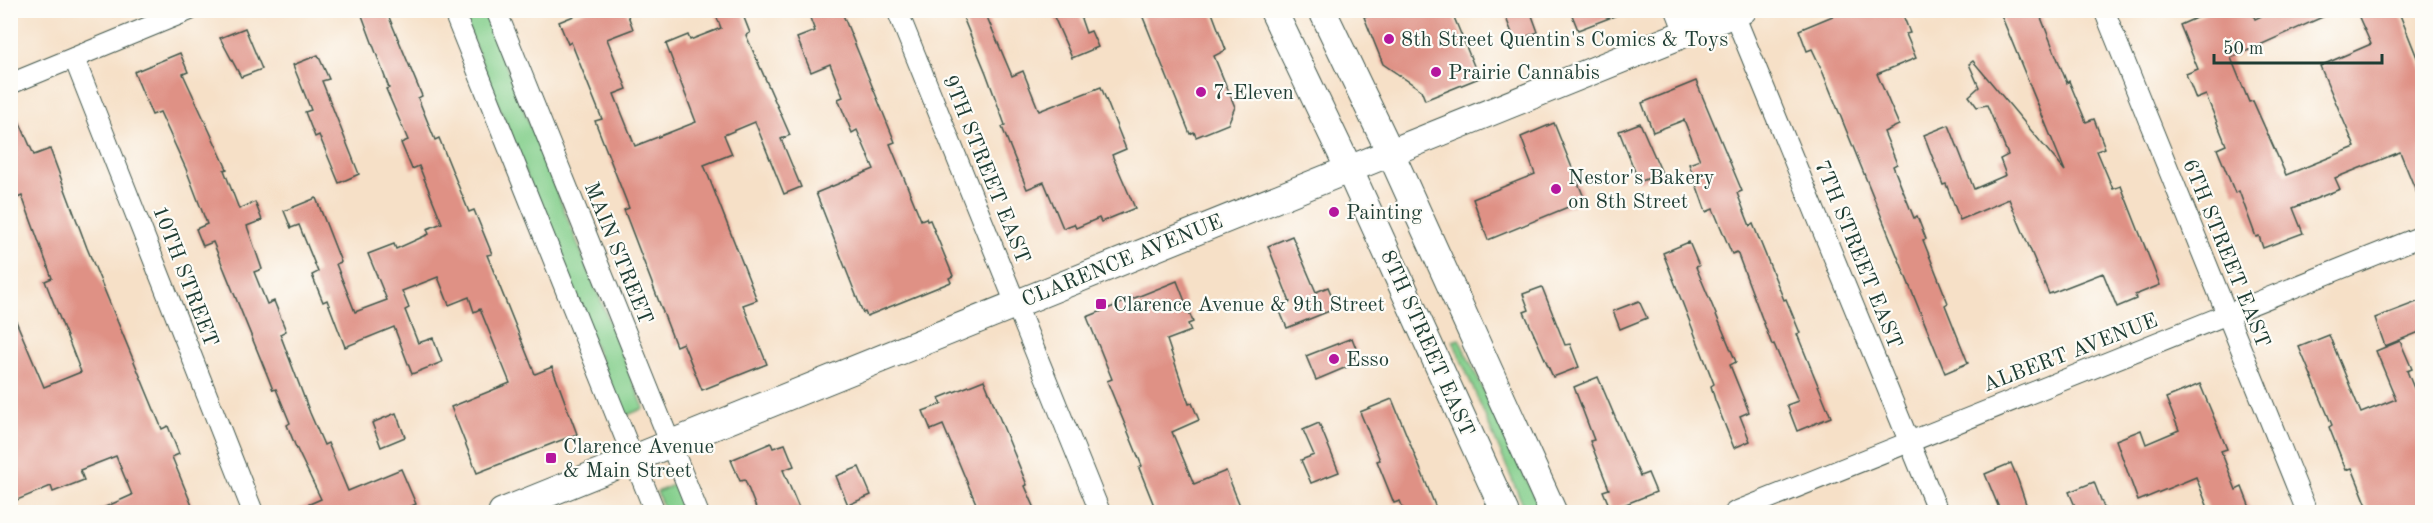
<svg xmlns="http://www.w3.org/2000/svg" width="2433" height="523" viewBox="0 0 2433 523" font-family="'Old Standard TT',serif">
  <style>
    .green { fill: #84cf8c; stroke: #528660; stroke-width: 1.5 }
    .building { fill: #df9185 }
    .lines { fill: none; stroke-linecap: round; stroke-linejoin: round }
    .street-casing { stroke: #3f554a; stroke-width: 22 }
    .secondary-casing { stroke: #3f554a; stroke-width: 29 }
    .street { stroke: #fff; stroke-width: 20 }
    .secondary { stroke: #fff; stroke-width: 27 }
    .poi-dot { fill: #b5179e; stroke: #fdfcf7; stroke-width: 2 }
    .labels { text-anchor: middle; stroke-width: 4.5; stroke-linejoin: round; paint-order: stroke }
    .poi-label { font-size: 21px; fill: #1f3d34; stroke: #fdfcf7; text-anchor: start }
    .street-label { font-size: 21px; fill: #1f3d34; stroke: #fdfcf7 }
  </style>
  <rect width="100%" height="100%" fill="#fdfcf7"/>
  <filter id="ink" filterUnits="userSpaceOnUse"><feTurbulence type="fractalNoise" baseFrequency=".0167" numOctaves="2"/><feDisplacementMap in="SourceGraphic" scale="12" xChannelSelector="R" yChannelSelector="G"/><feConvolveMatrix kernelMatrix="1 2 1 2 8 2 1 2 1" color-interpolation-filters="sRGB"/></filter>
  <filter id="wash" filterUnits="userSpaceOnUse"><feTurbulence type="fractalNoise" baseFrequency=".008" numOctaves="4" result="noise"/><feDisplacementMap in="SourceGraphic" scale="24" xChannelSelector="R" yChannelSelector="G"/><feGaussianBlur stdDeviation="1.35" result="paint"/><feColorMatrix in="noise" values="0 0 0 0 0 0 0 0 0 0 0 0 0 0 0 0 0 1.4 0 .05"/><feComposite in="paint" operator="in"/></filter>
  <g filter="url(#wash)">
    <rect width="100%" height="100%" fill="#f6e0c7"/>
    <g class="green">
      <path d="M461 11H484L644 408 623 417Z"/>
      <path d="M1459 339 1542 512H1526L1453 341Z"/>
      <path d="M682 481 688 512H665L657 492Z"/>
    </g>
    <g id="blocks">
      <g class="building">
        <path d="M360 10H386L422 96 418 98 435 140 439 138 469 212 474 210 492 254 487 255 535 374 552 367 577 434 477 473 451 407 510 383 480 309 474 312 469 297 449 305 438 277 402 291 409 308 405 310 418 343 433 338 442 362 412 374 394 327 345 347 327 300 323 302 312 275 318 272 299 225 291 228 284 211 316 198 341 262 336 264 355 312 387 300 368 254 394 244 396 249 429 234 427 229 442 223 419 166 412 169 401 143 408 140 386 89 389 88Z"/>
        <path d="M588 10H626L633 29 607 39 627 89 614 94 635 146 696 122 666 44 688 35 690 40 721 28 714 10H741L750 33 746 35 790 135 781 139 801 187 784 194 755 122 724 135 732 154 704 165 757 300 743 305 767 364 702 390 683 343 676 346 669 328 624 210 629 208 595 121 602 119 571 42 568 44 559 22Z"/>
        <path d="M807 10H841L895 142 890 144 921 220 926 218 927 221 930 220 953 276 949 278 951 282 867 316 865 312 863 313 816 193 874 169 857 130 852 133 838 99 843 97 830 64 811 72 797 38 815 31Z"/>
        <path d="M960 10H984L1012 76 1023 71 1039 111 1101 87 1126 149 1112 155 1135 208 1101 222 1099 218 1076 228 1074 224 1063 228 1044 182 1027 189 1002 127 1005 125 986 73Z"/>
        <path d="M1051 10H1078L1086 33 1091 31 1098 47 1072 58Z"/>
        <path d="M1140 10H1211L1226 50 1214 56 1235 107 1228 124 1196 137 1194 132 1190 134Z"/>
        <path d="M1379 10H1451L1479 78 1425 100 1421 90 1383 64 1364 17Z"/>
        <path d="M1503 10H1530L1538 32 1515 41Z"/>
        <path d="M1570 10H1625V12L1578 30Z"/>
        <path d="M1847 10H1901L1910 33 1906 34 1916 58 1877 74 1899 125 1884 132 1897 164 1893 166 1914 218 1917 216 1926 239 1923 240 1948 303 1945 305 1968 363 1945 373 1821 68 1812 49 1807 51 1799 30Z"/>
        <path d="M1999 10H2038L2067 83 2069 81 2086 122 2094 119 2105 148 2097 151 2113 189 2121 186 2160 285 2135 295 2136 299 2117 307 2103 273 2049 294 2009 199 1960 220 1946 184 1943 185 1924 135 1949 125 1974 189 2006 175 2000 159 2008 155 1987 105 1977 107 1969 96 1979 87 1969 64 1973 61 2065 171Z"/>
        <path d="M2214 10H2251L2255 19 2274 10H2338L2231 58 2249 102 2253 101 2286 175 2355 147 2320 66 2371 44 2358 15 2368 10H2398L2422 70V206L2400 152 2335 178 2340 189 2293 208 2303 233 2263 248 2259 236 2256 237 2239 191 2235 193 2217 149 2226 145 2206 95 2196 99 2186 74 2198 69 2180 25Z"/>
        <path d="M245 28 262 69 241 77 220 38Z"/>
        <path d="M180 53 188 72 183 74 227 169 224 170 239 209 255 202 262 220 247 226 262 269 254 272 267 304 274 301 286 331 280 334 310 413 324 445 328 443 348 491 401 469 416 504 396 513H289L321 499 295 445 287 425 290 423 276 389 273 390 268 377 213 242 203 246 196 229 207 224 186 169 160 112 152 115 134 72Z"/>
        <path d="M318 55 329 79 322 81 359 174 339 183 319 135 315 137 305 112 311 110 293 65Z"/>
        <path d="M1696 81 1742 191 1737 193 1750 226 1753 224 1784 300 1786 299 1800 333 1797 334 1831 417 1797 431 1787 405 1798 401 1774 344 1772 345 1737 252 1732 254 1713 209 1706 212 1689 164 1700 160 1684 120 1653 132 1642 103Z"/>
        <path d="M10 100 34 155 50 149 87 248 162 429 168 426 179 454 172 457 195 513H92L132 495 116 456 80 470 84 480 53 492 51 486 10 503V307L44 387 81 372 45 281 52 278 22 196 10 201Z"/>
        <path d="M1554 123 1585 200 1488 240 1473 199 1535 174 1521 137Z"/>
        <path d="M1640 123 1662 173 1639 182 1619 131Z"/>
        <path d="M1292 236 1316 292 1328 287 1337 308 1287 328 1278 307 1290 302 1268 246Z"/>
        <path d="M1689 242 1699 266 1696 267 1736 362 1730 365 1749 412 1740 416 1750 441 1734 448 1715 400 1711 386 1714 384 1663 253Z"/>
        <path d="M1177 281 1193 322 1188 324 1191 331 1167 340 1189 404 1192 403 1199 420 1172 432 1194 484 1226 471 1243 513H1157L1139 468 1142 466 1107 381 1112 379 1087 317Z"/>
        <path d="M1542 287 1565 345 1570 344 1579 367 1553 377 1524 312 1529 310 1523 294Z"/>
        <path d="M2422 300V331L2385 346 2375 318Z"/>
        <path d="M1639 301 1647 318 1620 329 1613 311Z"/>
        <path d="M2329 335 2361 413 2396 399 2376 351 2400 341 2412 369 2407 371 2422 408V513H2370L2352 468 2346 470 2329 427 2332 425 2299 347Z"/>
        <path d="M1352 338 1361 361 1316 380 1306 356Z"/>
        <path d="M1598 377 1640 476 1648 473 1656 492 1611 510 1603 491 1609 489 1590 441 1594 440 1574 387Z"/>
        <path d="M984 380 1027 485 1025 486 1037 513H980L943 425 931 430 923 411 942 404 939 398Z"/>
        <path d="M2200 384 2227 449 2221 451 2236 490 2242 487 2252 513H2210L2196 477 2138 501 2116 440 2141 430 2146 444 2179 430 2166 398Z"/>
        <path d="M1392 399 1424 478 1438 513H1405L1400 501 1394 503 1377 461 1380 460 1360 412Z"/>
        <path d="M396 413 405 437 381 447 372 423Z"/>
        <path d="M1319 423 1339 472 1311 483 1301 460 1314 455 1303 430Z"/>
        <path d="M771 443 773 448 785 444 794 466 783 470 801 513H758L745 480 740 481 731 460Z"/>
        <path d="M2011 463 2018 480 2029 513H2001L1985 474Z"/>
        <path d="M859 467 871 495 848 505 836 476Z"/>
        <path d="M2094 482 2106 513H2078L2069 492Z"/>
      </g>
    </g>
  </g>
  <g filter="url(#ink)">
    <use href="#blocks" fill-opacity="0" stroke="#3f554a" stroke-width="1.5"/>
    <g class="lines">
      <g class="street-casing">
        <g id="street">
          <path d="M453 10 655 512"/>
          <path d="M496 10 698 512"/>
          <path d="M897 10 1100 512"/>
          <path d="M1676 10 1685 33"/>
          <path d="M2104 10 2307 512"/>
          <path d="M1734 14 1938 512"/>
          <path d="M74 58 253 512"/>
          <path d="M10 84 190 10"/>
          <path d="M1735 512 2422 236"/>
        </g>
      </g>
      <g class="secondary-casing">
        <g id="secondary">
          <path d="M1273 10 1349 169 1505 512"/>
          <path d="M1322 10 1391 154 1553 512"/>
          <path d="M502 512 1743 10"/>
        </g>
      </g>
      <use href="#street" class="street"/>
      <use href="#secondary" class="secondary"/>
    </g>
  </g>
  <g class="poi-dot">
    <circle cx="1389" cy="39" r="6"/>
    <circle cx="1436" cy="72" r="6"/>
    <circle cx="1201" cy="92" r="6"/>
    <circle cx="1556" cy="189" r="6"/>
    <circle cx="1334" cy="212" r="6"/>
    <rect x="1095" y="298" width="12" height="12" rx="3"/>
    <circle cx="1334" cy="359" r="6"/>
    <rect x="545" y="452" width="12" height="12" rx="3"/>
  </g>
  <g class="labels">
    <g class="poi-label">
      <text x="1401" y="46">8th Street Quentin's Comics &amp; Toys</text>
      <text x="1448" y="79">Prairie Cannabis</text>
      <text x="1213" y="99">7-Eleven</text>
      <text x="1568" y="184">Nestor's Bakery<tspan x="1568" dy="24">on 8th Street</tspan></text>
      <text x="1346" y="219">Painting</text>
      <text x="1113" y="311">Clarence Avenue &amp; 9th Street</text>
      <text x="1346" y="366">Esso</text>
      <text x="563" y="453">Clarence Avenue<tspan x="563" dy="24">&amp; Main Street</tspan></text>
    </g>
    <g class="street-label">
      <text transform="translate(987 169) rotate(68)" y="7">9TH STREET EAST</text>
      <text transform="translate(619 253) rotate(68)" y="7">MAIN STREET</text>
      <text transform="translate(2227 253) rotate(68)" y="7">6TH STREET EAST</text>
      <text transform="translate(1859 254) rotate(68)" y="7">7TH STREET EAST</text>
      <text transform="translate(1122 260) rotate(-22)" y="7">CLARENCE AVENUE</text>
      <text transform="translate(186 276) rotate(69)" y="7">10TH STREET</text>
      <text transform="translate(1428 343) rotate(66)" y="7">8TH STREET EAST</text>
      <text transform="translate(2070 352) rotate(-21)" y="7">ALBERT AVENUE</text>
    </g>
  </g>
  <rect width="2433" height="523" fill="none" stroke="#fdfcf7" stroke-width="36"/>
  <path d="M2214 54v9h168v-9" fill="none" stroke="#1f3d34" stroke-width="3"/>
  <text x="2223" y="54" font-size="18" fill="#1f3d34" stroke="#fdfcf7" stroke-width="4.5" paint-order="stroke">50 m</text>
</svg>
